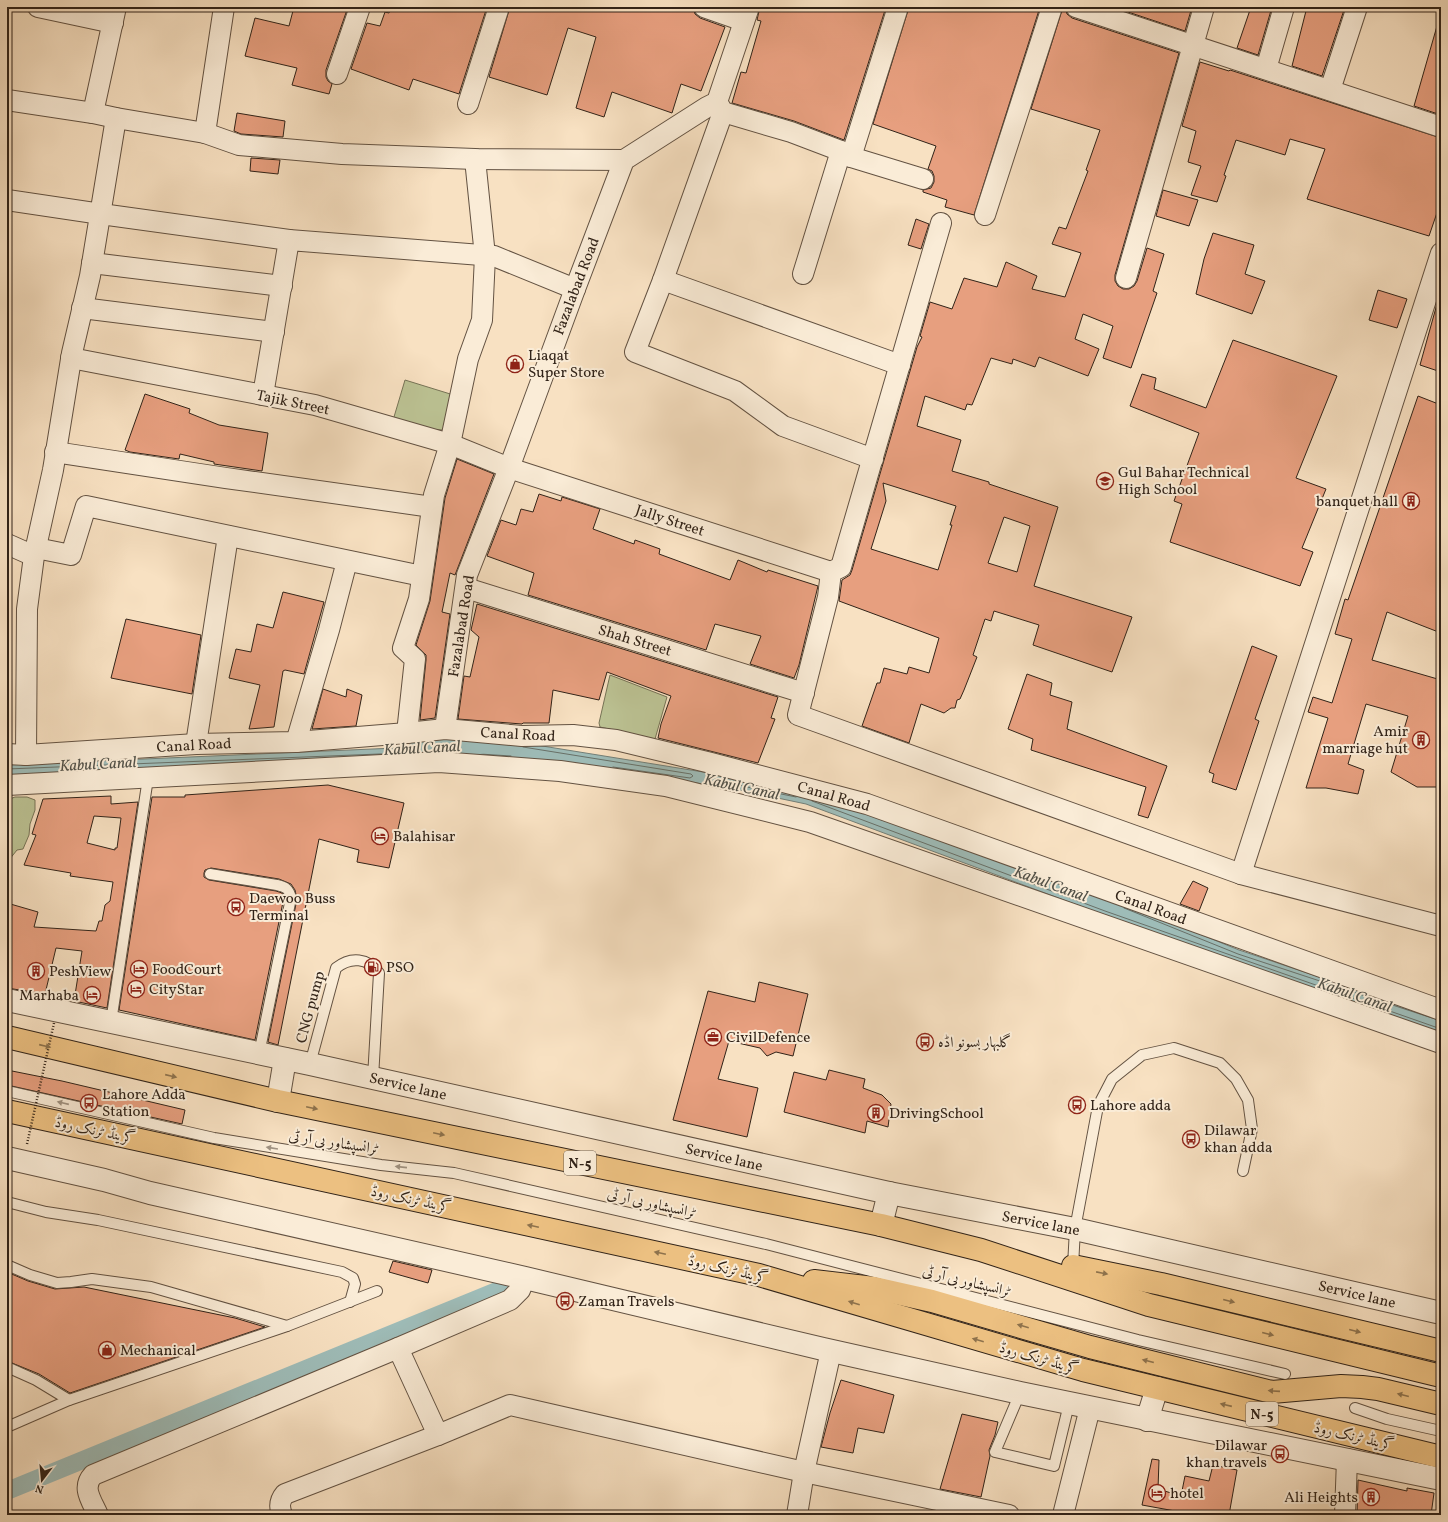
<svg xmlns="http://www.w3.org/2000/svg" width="1448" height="1522" viewBox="0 0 1448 1522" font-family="Vollkorn,Amiri,serif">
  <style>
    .green { fill: #bcc394; stroke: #767356 }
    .water { fill: #9ebcb8; stroke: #727f78 }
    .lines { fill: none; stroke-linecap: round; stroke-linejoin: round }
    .shore { stroke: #687068; stroke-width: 1 }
    .canal { stroke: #9ebcb8; stroke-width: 18 }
    .building { fill: #e79f7f; stroke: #312318; fill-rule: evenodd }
    .service-casing { stroke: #635242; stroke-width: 12 }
    .minor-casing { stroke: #635242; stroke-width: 22 }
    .tertiary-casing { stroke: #635242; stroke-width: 24 }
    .trunk-casing { stroke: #312318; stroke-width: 24 }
    .service { stroke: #faecd7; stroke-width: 10 }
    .minor { stroke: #faecd7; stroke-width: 20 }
    .tertiary { stroke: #faecd7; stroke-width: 22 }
    .trunk { stroke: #ecc081; stroke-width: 22 }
    .path-bridge { stroke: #312318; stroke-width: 2.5; stroke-dasharray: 1 2; stroke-linecap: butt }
    .oneway { fill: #8e724c }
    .oneway2 { fill: #a09281 }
    .labels { text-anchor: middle; stroke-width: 4; stroke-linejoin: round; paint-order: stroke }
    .shield { fill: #faecd7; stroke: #6d5f51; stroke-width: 1 }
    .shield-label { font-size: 14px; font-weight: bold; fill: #312318 }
    .street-label { font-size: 15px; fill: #312318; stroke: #faecd7 }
    .poi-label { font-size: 15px; fill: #312318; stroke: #faecd7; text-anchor: start }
    .water-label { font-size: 16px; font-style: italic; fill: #525148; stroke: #faecd7 }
  </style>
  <rect width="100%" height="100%" fill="#f8e1c2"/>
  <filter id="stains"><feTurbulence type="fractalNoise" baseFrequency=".005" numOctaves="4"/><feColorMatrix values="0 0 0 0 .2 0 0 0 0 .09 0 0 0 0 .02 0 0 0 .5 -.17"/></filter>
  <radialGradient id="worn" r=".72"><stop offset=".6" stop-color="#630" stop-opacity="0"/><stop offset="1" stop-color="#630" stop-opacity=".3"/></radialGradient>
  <g class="green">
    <path d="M405 380 460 397 443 430 391 427Z"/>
    <path d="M610 675 667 697 655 739 600 727 599 723Z"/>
    <path d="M15 797H27L35 800V810L30 824 29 835 23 849 17 850 9 860H7V800Z"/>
  </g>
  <g class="water">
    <path d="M459 740 530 744 771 783 865 808 1074 883 1239 950 1441 1018V1033L1104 915 806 804 730 788 636 774 455 753Z"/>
    <path d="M441 746 436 758 7 780V765Z"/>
  </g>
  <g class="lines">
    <g class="shore">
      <path d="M523 747 691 774 693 776 690 778 613 767"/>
      <path d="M464 753 511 756"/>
      <path d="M7 769 429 752"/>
      <path d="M742 782 740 784 742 786 796 797"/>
      <path d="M812 801 1105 911 1441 1029"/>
      <path d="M1124 908 1238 954 1441 1021"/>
    </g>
    <g class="canal">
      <path d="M418 747 480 745"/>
      <path d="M7 1491 504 1288"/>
    </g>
  </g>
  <g class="building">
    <path d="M294 7H348L326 70V77L328 81 332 84 329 94 292 85 297 68 245 56 255 18 289 26Z"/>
    <path d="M391 7H487L459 94 413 79 409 90 351 69 367 23 380 26 385 12 389 13Z"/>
    <path d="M510 7H693L695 14 700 18 725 27 701 91 681 84 672 113 612 92 604 117 576 108 596 37 568 28 547 95 489 77Z"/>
    <path d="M760 7H886L844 140 794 121 732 103 741 72 746 73 761 21 757 20Z"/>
    <path d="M909 7H1040L974 215 945 207 947 200 923 192V190L931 188 934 182V176L932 171 928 169 936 146 873 124Z"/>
    <path d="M1063 7H1065L1067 14 1072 18 1179 53 1115 275V281L1118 286 1123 289H1129L1134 286 1137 281 1147 248 1164 254 1153 291 1157 293 1131 368 1103 358 1113 326 1083 314 1075 339 1099 349 1088 376 1039 357 1035 367 1013 359 1012 364 991 358 972 405 967 404 965 410 925 396 917 426 961 440 952 471 989 482V484L1058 507 1034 586 1132 617 1112 672 1033 645 1039 625 994 611 991 621 985 619 973 655 977 657 964 690 960 699 957 700 955 708H951L944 713 921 704 909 743 862 726 877 683H880L884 668 907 674 909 667 929 673 939 638 839 601 842 580 850 575 852 570 917 347 922 337 920 336 930 302 952 309 964 278 997 287 1006 262 1037 276 1032 289 1065 297 1081 253 1052 244 1059 227 1066 229 1088 171 1086 170 1100 130 1031 109ZM883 483 956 506 950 525H952L938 570 871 549 886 501ZM1004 517 1030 526 1017 572 988 563Z"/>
    <path d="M1113 7H1192L1185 31Z"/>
    <path d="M1251 7H1272L1258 55 1237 48Z"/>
    <path d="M1307 7H1345L1322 76 1292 66Z"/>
    <path d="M1437 26 1441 27V115L1414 106Z"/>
    <path d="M1200 62 1229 71 1230 70 1441 138V201L1429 236 1307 199 1325 149 1290 139 1285 155 1236 140 1224 175 1226 176 1217 202 1191 195 1201 166 1188 162 1196 131 1182 126Z"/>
    <path d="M237 113 285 121 283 137 241 134 234 131Z"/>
    <path d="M251 158 280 160 278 174 250 171Z"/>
    <path d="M1163 190 1198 200 1189 226 1156 216Z"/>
    <path d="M916 219 929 224 921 249 908 245Z"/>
    <path d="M1213 233 1254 245 1245 274 1265 281 1252 314 1196 294 1204 259Z"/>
    <path d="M1378 290 1407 299 1397 328 1369 320Z"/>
    <path d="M1437 304H1441V372L1420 365Z"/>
    <path d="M1233 340 1337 376 1296 478 1326 489 1302 548 1313 552 1300 586 1170 542 1182 504 1174 501 1199 433 1130 406 1142 374 1156 378 1154 389 1206 408Z"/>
    <path d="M145 394 190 409 189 413 219 425 268 433 262 471 214 464V462L180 454 179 459 130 452 125 450Z"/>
    <path d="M1418 396 1441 405V633L1387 612 1372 660 1441 680V787H1417L1391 772 1408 716 1366 704 1348 764 1364 770 1358 794 1326 788H1306L1328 718 1308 712 1313 697 1332 703 1352 639 1335 634 1345 599 1348 600Z"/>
    <path d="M457 459 494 474 455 575 450 573 442 612 450 614 435 718 420 720 426 660V655L416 645 430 601 445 498Z"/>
    <path d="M539 494 561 501 562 497 600 509 593 529 634 544 635 540 660 549 659 554 730 580 738 560 767 572 768 570 818 586 799 665 794 678 750 664 761 636 715 624 706 650 528 595 534 573 487 556 501 520 516 525 521 509 533 512Z"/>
    <path d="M283 592 324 602 304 674 285 670 283 671 274 727 249 729 260 685 229 678 236 649 251 652 257 624 273 628Z"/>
    <path d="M477 604 778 697 771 718 775 719 758 763 658 738 661 724 671 696 607 672 599 700 553 690 549 723H523L522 724 458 719 464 676 470 677 479 637 471 630Z"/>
    <path d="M126 619 201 635 192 694 111 678Z"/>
    <path d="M1252 646 1277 656 1255 719 1259 721 1236 790 1212 782 1214 774 1209 772Z"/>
    <path d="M1027 674 1052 683 1050 695 1072 702 1067 729 1167 766 1148 818 1138 815 1146 787 1031 750 1033 739 1008 729Z"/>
    <path d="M323 689 346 697 347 689 362 695 356 726 312 729Z"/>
    <path d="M328 785 404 803 389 868 357 862 359 850 319 839 278 1045 268 1042 297 899 295 890 291 884 279 879 211 868 205 870 204 873V877L209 880 276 891 282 893 284 897 255 1040 119 1010 152 797H185V795Z"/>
    <path d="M111 796V804L138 802 107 1008 74 1001 82 951 56 948 45 994 7 988V903L38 912 34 927 96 931 99 921H102L105 905 110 901 113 882 70 876 71 873 24 865 36 835 32 834 43 799ZM94 816 121 818 117 848H115V850L87 843Z"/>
    <path d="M1193 881 1208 888 1199 911 1180 904Z"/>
    <path d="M759 982 808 994 793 1056 776 1052 767 1056 760 1048 729 1041 718 1079 758 1088 747 1137 673 1120 708 991 755 1002Z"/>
    <path d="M7 1070 62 1081 185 1110 182 1124 7 1085Z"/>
    <path d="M829 1070 865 1079 863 1088 882 1095 891 1104 888 1127 867 1121 865 1133 784 1112 794 1072 826 1080Z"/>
    <path d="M393 1261 432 1270 428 1283 389 1272Z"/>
    <path d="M7 1272 28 1281 55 1289 84 1287 235 1318 265 1327 70 1393 39 1374 7 1361Z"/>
    <path d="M841 1380 894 1395 884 1433 858 1428 853 1453 821 1447 830 1413Z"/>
    <path d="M962 1414 998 1422 995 1435 989 1450 990 1456 981 1497 940 1489Z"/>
    <path d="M1152 1459 1159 1460 1158 1489 1181 1496 1185 1476 1209 1481 1213 1465 1237 1470 1229 1515H1197L1142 1505Z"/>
    <path d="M1358 1480 1407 1491V1488L1434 1493 1431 1515H1357Z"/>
  </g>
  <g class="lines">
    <g class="service-casing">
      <g id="service">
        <path d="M210 874 277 885C286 887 289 889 291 898L259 1054"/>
        <path d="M111 1022 148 778"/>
        <path d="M310 1064 336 968C351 956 368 958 379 973L373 1078"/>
        <path d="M7 1091 214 1138 381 1165 454 1173 766 1244 1138 1340 1285 1374"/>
        <path d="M7 1202 46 1212 98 1220 342 1272 353 1278 355 1284 350 1302"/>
        <path d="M7 1265 30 1275 57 1283 71 1282 92 1279 151 1287 287 1326"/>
        <path d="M1073 1266 1075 1229 1098 1106 1112 1079 1142 1055 1174 1048 1220 1063 1236 1079 1248 1100 1252 1129 1243 1171"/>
        <path d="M7 1367 36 1380 69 1400"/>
        <path d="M1020 1393 995 1452 1054 1466 1069 1404"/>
        <path d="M1355 1408 1387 1419 1441 1431"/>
        <path d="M7 1427 69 1400 287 1326 377 1291"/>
      </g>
    </g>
    <g class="minor-casing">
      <g id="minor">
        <path d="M38 7 113 23"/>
        <path d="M704 7 744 21"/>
        <path d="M1076 7 1441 127"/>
        <path d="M1266 69 1284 7"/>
        <path d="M337 74 360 7"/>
        <path d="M1330 90 1357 7"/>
        <path d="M7 100 93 113 116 118 205 133 239 145 342 154 475 159 624 160"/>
        <path d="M717 102 723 112 791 132 841 151 851 157 923 179"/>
        <path d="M468 104 499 7"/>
        <path d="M723 112 663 280 635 352 735 391 783 426 873 459"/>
        <path d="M93 113 116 7"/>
        <path d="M205 133 224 7"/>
        <path d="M851 157 898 7"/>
        <path d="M7 200 101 214 289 240"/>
        <path d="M985 215 1052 7"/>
        <path d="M941 223 841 567 831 572 828 597 798 715 1241 874 1441 926"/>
        <path d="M92 263 282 286"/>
        <path d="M803 274 841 151"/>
        <path d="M1126 278 1204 7"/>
        <path d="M663 280 900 365"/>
        <path d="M82 308 274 332"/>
        <path d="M71 358 315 405 450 444 509 468 831 572"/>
        <path d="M263 395 289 240 494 256 575 289"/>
        <path d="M55 452 226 478 432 507"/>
        <path d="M7 544 34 556"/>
        <path d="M36 548 71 555 86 506 422 576"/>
        <path d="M466 588 804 693"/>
        <path d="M445 729 467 575 509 468 575 289 624 160 707 107 717 102 749 7"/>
        <path d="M407 733 415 659 403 648 419 599 434 495 450 444 468 359 482 320 485 256 475 159"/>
        <path d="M296 742 329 630 347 561"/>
        <path d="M196 744 228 536"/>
        <path d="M7 754 26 755 196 744 296 742 407 733 445 729 522 736 573 735 616 740 711 763 867 804 1441 1010"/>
        <path d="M26 755 27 609 34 556 53 470 72 353 90 276 116 118"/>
        <path d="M7 785 439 762 560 771 666 786 810 822 1441 1043"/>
        <path d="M1241 874 1441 253"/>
        <path d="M398 1348 438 1435 510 1405 804 1472 1009 1515"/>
        <path d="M98 1515C92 1501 81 1488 93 1475L398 1348 510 1300 520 1290 525 1278"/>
        <path d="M282 1515C279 1507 279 1501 285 1494L438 1435"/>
        <path d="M797 1515 804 1472 831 1351"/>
        <path d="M1063 1515 1090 1408"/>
        <path d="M1345 1515 1347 1459"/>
      </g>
    </g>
    <g class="tertiary-casing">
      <g id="tertiary">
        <path d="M7 1000 310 1064 889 1193 1075 1229 1441 1313"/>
        <path d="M278 1101 285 1059"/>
        <path d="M7 1158 104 1180 150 1193 525 1278 823 1349 1020 1393 1441 1479"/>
        <path d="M881 1225 889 1193"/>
        <path d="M1147 1420 1157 1388"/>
      </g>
    </g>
    <g class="trunk-casing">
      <g id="trunk">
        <path d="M7 1037 278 1101 881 1225 981 1250 1149 1305 1441 1376"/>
        <path d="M7 1111 759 1275 1083 1370 1441 1457"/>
        <path d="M1073 1266 1161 1284 1441 1351"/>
        <path d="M814 1281 874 1288 932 1301 1090 1347 1272 1392 1341 1386 1362 1387 1378 1389 1441 1404"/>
      </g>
    </g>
    <use href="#service" class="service"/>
    <use href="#minor" class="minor"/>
    <use href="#tertiary" class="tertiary"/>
    <use href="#trunk" class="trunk"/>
    <path class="path-bridge" d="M27 1144 54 1023"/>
  </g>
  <defs><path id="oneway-solid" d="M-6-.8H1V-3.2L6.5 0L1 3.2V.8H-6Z"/></defs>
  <g class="oneway">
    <use href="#oneway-solid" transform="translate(45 1046) rotate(13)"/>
    <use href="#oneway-solid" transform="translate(171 1076) rotate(13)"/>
    <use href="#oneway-solid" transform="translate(312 1108) rotate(12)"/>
    <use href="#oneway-solid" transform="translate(439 1134) rotate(12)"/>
    <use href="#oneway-solid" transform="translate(533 1226) rotate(-168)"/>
    <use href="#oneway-solid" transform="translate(660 1253) rotate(-168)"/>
    <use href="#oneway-solid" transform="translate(1102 1273) rotate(11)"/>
    <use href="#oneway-solid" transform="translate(1229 1301) rotate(14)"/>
    <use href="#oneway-solid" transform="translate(854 1303) rotate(-163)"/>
    <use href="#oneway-solid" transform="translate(1023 1326) rotate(-164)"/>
    <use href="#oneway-solid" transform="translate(1355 1331) rotate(14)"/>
    <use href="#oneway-solid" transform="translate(1268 1334) rotate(14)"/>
    <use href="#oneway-solid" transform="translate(978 1340) rotate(-164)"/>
    <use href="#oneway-solid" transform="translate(1148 1361) rotate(-166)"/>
    <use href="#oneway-solid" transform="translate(1274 1391) rotate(-176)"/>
    <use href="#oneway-solid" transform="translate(1403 1395) rotate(-166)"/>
    <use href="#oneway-solid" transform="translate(1226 1405) rotate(-167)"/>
  </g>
  <g class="oneway2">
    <use href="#oneway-solid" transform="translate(63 1103) rotate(-167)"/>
    <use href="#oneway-solid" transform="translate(272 1148) rotate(-171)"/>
    <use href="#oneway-solid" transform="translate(401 1167) rotate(-174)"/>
  </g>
  <defs>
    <g id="shop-ring" transform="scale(0.9)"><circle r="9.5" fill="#faecd7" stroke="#8f2418" stroke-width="1.5"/><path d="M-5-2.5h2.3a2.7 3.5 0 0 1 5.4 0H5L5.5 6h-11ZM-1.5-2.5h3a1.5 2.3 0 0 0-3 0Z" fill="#8f2418"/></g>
    <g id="school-ring" transform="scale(0.9)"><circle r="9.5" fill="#faecd7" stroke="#8f2418" stroke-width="1.5"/><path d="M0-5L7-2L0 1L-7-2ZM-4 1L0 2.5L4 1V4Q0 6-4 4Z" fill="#8f2418"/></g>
    <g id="building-ring" transform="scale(0.9)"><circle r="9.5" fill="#faecd7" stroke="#8f2418" stroke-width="1.5"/><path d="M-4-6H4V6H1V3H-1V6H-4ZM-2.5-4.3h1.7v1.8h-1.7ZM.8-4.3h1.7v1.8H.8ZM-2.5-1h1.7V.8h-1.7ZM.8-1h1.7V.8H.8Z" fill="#8f2418"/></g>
    <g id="hotel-ring" transform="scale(0.9)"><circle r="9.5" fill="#faecd7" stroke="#8f2418" stroke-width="1.5"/><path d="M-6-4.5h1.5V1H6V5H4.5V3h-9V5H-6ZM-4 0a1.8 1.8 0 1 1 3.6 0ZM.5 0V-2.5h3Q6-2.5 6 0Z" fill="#8f2418"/></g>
    <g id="bus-ring" transform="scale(0.9)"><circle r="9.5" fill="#faecd7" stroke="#8f2418" stroke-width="1.5"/><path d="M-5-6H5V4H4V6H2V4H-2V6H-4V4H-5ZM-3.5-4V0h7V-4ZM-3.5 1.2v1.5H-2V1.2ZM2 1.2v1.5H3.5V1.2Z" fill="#8f2418"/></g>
    <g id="fuel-ring" transform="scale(0.9)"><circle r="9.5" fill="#faecd7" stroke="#8f2418" stroke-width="1.5"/><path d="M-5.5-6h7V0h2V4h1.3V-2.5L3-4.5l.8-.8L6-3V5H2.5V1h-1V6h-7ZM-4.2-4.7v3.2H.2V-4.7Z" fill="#8f2418"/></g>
    <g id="office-ring" transform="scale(0.9)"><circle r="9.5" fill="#faecd7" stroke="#8f2418" stroke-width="1.5"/><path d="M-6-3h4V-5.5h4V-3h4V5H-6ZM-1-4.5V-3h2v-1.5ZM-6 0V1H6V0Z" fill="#8f2418"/></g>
  </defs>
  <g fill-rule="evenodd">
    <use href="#shop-ring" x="515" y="364"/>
    <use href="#school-ring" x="1105" y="481"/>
    <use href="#building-ring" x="1411" y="501"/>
    <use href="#building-ring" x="1421" y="740"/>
    <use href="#hotel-ring" x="380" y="836"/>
    <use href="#bus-ring" x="236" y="907"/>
    <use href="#fuel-ring" x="373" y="967"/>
    <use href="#hotel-ring" x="139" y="969"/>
    <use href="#building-ring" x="36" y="971"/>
    <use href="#hotel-ring" x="136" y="989"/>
    <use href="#hotel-ring" x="92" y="995"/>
    <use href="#office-ring" x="713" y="1037"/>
    <use href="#bus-ring" x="925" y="1042"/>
    <use href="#bus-ring" x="89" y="1103"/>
    <use href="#bus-ring" x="1077" y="1105"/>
    <use href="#building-ring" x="876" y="1113"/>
    <use href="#bus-ring" x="1191" y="1139"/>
    <use href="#bus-ring" x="565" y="1301"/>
    <use href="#shop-ring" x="107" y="1350"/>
    <use href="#bus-ring" x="1280" y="1454"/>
    <use href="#hotel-ring" x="1157" y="1493"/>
    <use href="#building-ring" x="1371" y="1497"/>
  </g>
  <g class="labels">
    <g class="shield">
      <rect x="564" y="1151" width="32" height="24" rx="3"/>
      <rect x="1246" y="1402" width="32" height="24" rx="3"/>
    </g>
    <g class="shield-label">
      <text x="580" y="1168">N-5</text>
      <text x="1262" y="1419">N-5</text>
    </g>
    <g class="street-label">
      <text transform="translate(576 286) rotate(-69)" y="5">Fazalabad Road</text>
      <text transform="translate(293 402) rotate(12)" y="5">Tajik Street</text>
      <text transform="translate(670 520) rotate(18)" y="5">Jally Street</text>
      <text transform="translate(461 626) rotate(-81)" y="5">Fazalabad Road</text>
      <text transform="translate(635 640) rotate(17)" y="5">Shah Street</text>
      <text transform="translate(518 734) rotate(3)" y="5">Canal Road</text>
      <text transform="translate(194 745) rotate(-3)" y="5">Canal Road</text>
      <text transform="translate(834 796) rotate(16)" y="5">Canal Road</text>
      <text transform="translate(1151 907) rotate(20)" y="5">Canal Road</text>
      <text transform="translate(310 1007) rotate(-75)" y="5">CNG pump</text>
      <text transform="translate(408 1086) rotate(13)" y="5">Service lane</text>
      <text transform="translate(95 1130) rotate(12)" y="5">گرینڈ ٹرنک روڈ</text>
      <text transform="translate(334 1142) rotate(9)" y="5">ٹرانسپشاور بی آر ٹی</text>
      <text transform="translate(724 1157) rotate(13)" y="5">Service lane</text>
      <text transform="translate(411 1199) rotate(12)" y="5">گرینڈ ٹرنک روڈ</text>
      <text transform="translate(652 1203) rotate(13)" y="5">ٹرانسپشاور بی آر ٹی</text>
      <text transform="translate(1041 1223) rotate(11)" y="5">Service lane</text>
      <text transform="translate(728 1269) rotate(13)" y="5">گرینڈ ٹرنک روڈ</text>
      <text transform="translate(967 1281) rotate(14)" y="5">ٹرانسپشاور بی آر ٹی</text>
      <text transform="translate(1357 1294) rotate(13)" y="5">Service lane</text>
      <text transform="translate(1039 1358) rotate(16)" y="5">گرینڈ ٹرنک روڈ</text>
      <text transform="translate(1354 1436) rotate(13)" y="5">گرینڈ ٹرنک روڈ</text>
    </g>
    <g class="poi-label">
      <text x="528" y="360">Liaqat<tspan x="528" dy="17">Super Store</tspan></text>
      <text x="1118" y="477">Gul Bahar Technical<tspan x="1118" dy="17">High School</tspan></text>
      <text x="1398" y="506" text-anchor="end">banquet hall</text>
      <text x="1408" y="736" text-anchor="end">Amir<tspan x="1408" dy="17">marriage hut</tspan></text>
      <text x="393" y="841">Balahisar</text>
      <text x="249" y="903">Daewoo Buss<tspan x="249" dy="17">Terminal</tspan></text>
      <text x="386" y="972">PSO</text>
      <text x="152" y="974">FoodCourt</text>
      <text x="49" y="976">PeshView</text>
      <text x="149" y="994">CityStar</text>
      <text x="79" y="1000" text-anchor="end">Marhaba</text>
      <text x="726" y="1042">CivilDefence</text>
      <text x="938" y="1047">گلبہار بسونو اڈہ</text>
      <text x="102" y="1099">Lahore Adda<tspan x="102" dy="17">Station</tspan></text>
      <text x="1090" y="1110">Lahore adda</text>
      <text x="889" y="1118">DrivingSchool</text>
      <text x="1204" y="1135">Dilawar<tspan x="1204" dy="17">khan adda</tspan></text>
      <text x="578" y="1306">Zaman Travels</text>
      <text x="120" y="1355">Mechanical</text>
      <text x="1267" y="1450" text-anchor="end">Dilawar<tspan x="1267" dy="17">khan travels</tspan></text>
      <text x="1170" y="1498">hotel</text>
      <text x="1358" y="1502" text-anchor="end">Ali Heights</text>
    </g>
    <g class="water-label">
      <text transform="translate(422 747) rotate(-3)" y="6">Kabul Canal</text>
      <text transform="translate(98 763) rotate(-3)" y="6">Kabul Canal</text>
      <text transform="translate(742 786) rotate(12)" y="6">Kabul Canal</text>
      <text transform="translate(1051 883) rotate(20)" y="6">Kabul Canal</text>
      <text transform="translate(1355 994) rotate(19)" y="6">Kabul Canal</text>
    </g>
  </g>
  <rect width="1448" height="1522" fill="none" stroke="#f8e1c2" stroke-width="24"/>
  <rect x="8" y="8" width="1432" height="1506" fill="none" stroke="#312318" stroke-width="2"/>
  <rect x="12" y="12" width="1424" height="1498" fill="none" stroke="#312318"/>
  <g transform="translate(42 1480) rotate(196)" stroke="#faecd7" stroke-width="3" paint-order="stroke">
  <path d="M0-3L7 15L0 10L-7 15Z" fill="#312318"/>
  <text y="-6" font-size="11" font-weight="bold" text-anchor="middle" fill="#312318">N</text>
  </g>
  <rect width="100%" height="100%" filter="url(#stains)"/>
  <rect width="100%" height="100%" fill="url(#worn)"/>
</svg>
